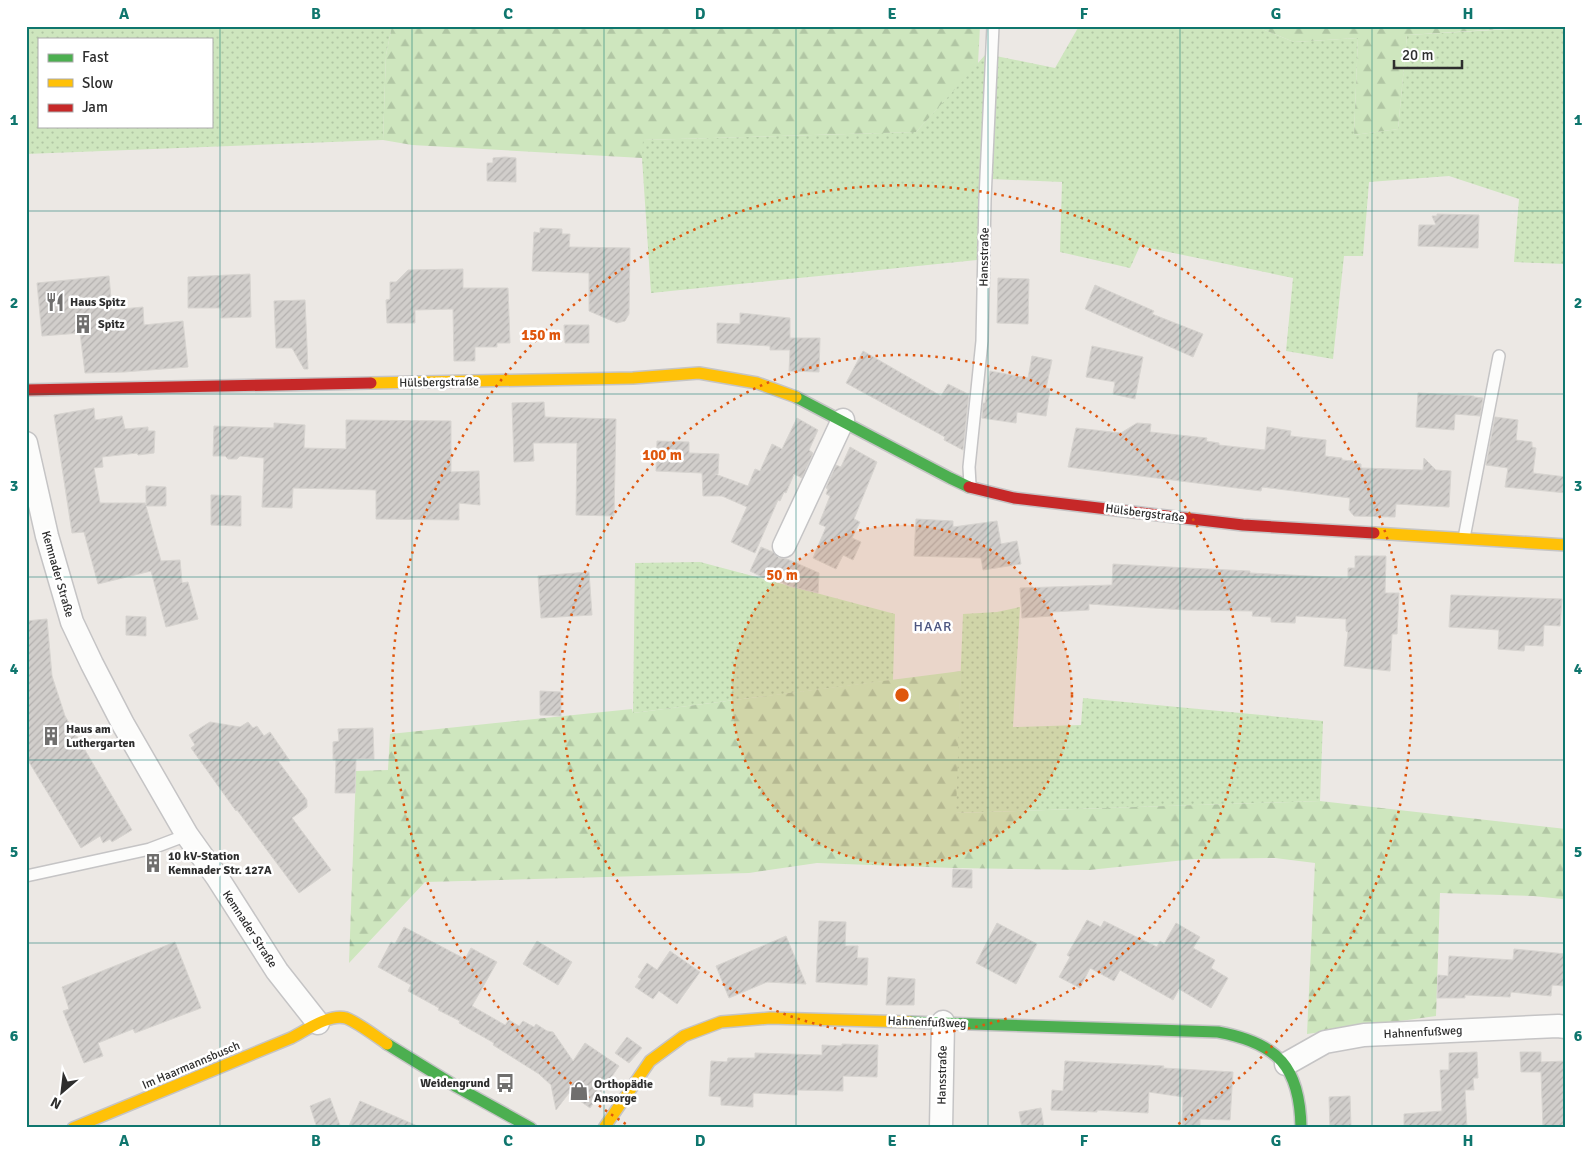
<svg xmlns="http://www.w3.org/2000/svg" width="1592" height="1154" viewBox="0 0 1592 1154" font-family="Signika,sans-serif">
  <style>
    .grass { fill: url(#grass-dots); fill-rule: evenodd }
    .forest { fill: url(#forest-firs) }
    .building { fill: url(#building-hatch); stroke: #d7d4d0 }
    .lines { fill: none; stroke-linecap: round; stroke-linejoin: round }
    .lane-casing { stroke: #c5c4c5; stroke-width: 14 }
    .street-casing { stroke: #c5c4c5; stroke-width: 25 }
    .fast-casing { stroke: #c5c4c5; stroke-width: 14 }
    .slow-casing { stroke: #c5c4c5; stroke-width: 14 }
    .jam-casing { stroke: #c5c4c5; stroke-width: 14 }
    .lane { stroke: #fcfcfb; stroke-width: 11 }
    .street { stroke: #fcfcfb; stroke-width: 22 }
    .fast { stroke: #4caf50; stroke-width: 11 }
    .slow { stroke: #ffc107; stroke-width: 11 }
    .jam { stroke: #c62828; stroke-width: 11 }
    .grid { fill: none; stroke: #0f766e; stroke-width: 1; stroke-opacity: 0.55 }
    .ring { fill: none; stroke: #df570e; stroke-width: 2.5; stroke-dasharray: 2.5 5 }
    .labels { text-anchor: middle; stroke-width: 5; stroke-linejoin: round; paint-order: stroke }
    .street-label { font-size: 12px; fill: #2e2e2e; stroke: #fff }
    .poi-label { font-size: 12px; font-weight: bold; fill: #2e2e2e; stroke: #fff; text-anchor: start }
    .neighbourhood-label { font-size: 14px; letter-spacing: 1px; fill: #4d5680; stroke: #fff }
    .centre { fill: #df570e; stroke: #fff; stroke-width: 2.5 }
    .ring-label { font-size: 15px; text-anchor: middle; font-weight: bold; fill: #df570e; stroke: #fff; stroke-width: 5; stroke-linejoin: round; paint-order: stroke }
    .neatline { fill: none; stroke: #0f766e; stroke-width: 2 }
    .grid-label { font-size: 16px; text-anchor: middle; font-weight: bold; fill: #0f766e }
  </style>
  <defs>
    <pattern id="grass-dots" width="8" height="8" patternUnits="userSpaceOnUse" patternTransform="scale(1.25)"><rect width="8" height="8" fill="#cee6be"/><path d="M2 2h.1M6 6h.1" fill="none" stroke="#b1c6a4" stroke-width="1.8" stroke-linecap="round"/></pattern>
    <pattern id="forest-firs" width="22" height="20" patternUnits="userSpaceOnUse" patternTransform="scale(1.25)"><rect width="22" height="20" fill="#cee6be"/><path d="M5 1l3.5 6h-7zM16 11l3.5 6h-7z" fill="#b1c6a4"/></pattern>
    <pattern id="building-hatch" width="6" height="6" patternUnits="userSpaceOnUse" patternTransform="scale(1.25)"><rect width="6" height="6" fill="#d1cecb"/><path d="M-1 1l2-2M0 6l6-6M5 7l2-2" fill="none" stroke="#b4b1af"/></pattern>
  </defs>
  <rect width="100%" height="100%" fill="#ece8e4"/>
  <g class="grass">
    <path d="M26 26H392L386 55 383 140 26 154ZM39 39H211V126H39Z"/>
    <path d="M1079 26H1255L1294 42 1358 38 1354 135 1398 129 1407 35 1566 26V264L1514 262 1519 199 1449 176 1369 182 1363 256H1344L1333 359 1286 351 1293 278 1140 246 1130 268 1060 252 1062 182 991 179 987 259 651 293 642 158V140L916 132 986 54 1055 68Z"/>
    <path d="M700 562 895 614 893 680 633 713 635 563Z"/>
    <path d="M1020 607 1013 727 1081 725 1083 698 1323 721 1320 801 955 813 963 614 997 612Z"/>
  </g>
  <g class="forest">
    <path d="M392 26H980L978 64 916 132 643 140 642 158 412 145 383 140 386 55Z"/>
    <path d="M1255 26H1548L1407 35 1398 129 1354 135 1358 38 1294 42Z"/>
    <path d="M961 671 956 813 1320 801 1566 829V900L1562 899 1533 896 1440 893 1436 1016 1307 1034 1315 863 1275 858 1195 859 1089 870 953 868 817 863 749 873 425 882 349 963 356 771 388 770 390 734 632 709 633 713Z"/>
  </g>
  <g class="building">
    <path d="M505 157 516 158V182L487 181V163H493V158Z"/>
    <path d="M1437 214 1479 215 1478 248 1418 246 1419 225H1436L1432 216H1437Z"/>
    <path d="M540 228 562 229V234H570L569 247 630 248 629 314 625 321 617 323 589 311V273L532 271 534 232 540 233Z"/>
    <path d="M463 269V288H508L510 343H497V347H475V361H454L453 309 415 310V323H387L386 300 390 299V282H396L408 270Z"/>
    <path d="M250 274 251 317 221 318V308H188V277Z"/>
    <path d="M109 276 112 310 143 307 144 325 183 321 188 367 124 372 85 373 80 333 42 336 37 283Z"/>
    <path d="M998 278 1029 279 1028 324 997 323Z"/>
    <path d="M1095 285 1154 311 1152 314 1203 334 1193 357 1085 309Z"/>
    <path d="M305 300 308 369H304L292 348H276L274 301Z"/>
    <path d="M740 313 790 318V338H820L819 372 789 371 790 350H770V346L717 343V323L740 324Z"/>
    <path d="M564 325H589V343H565Z"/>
    <path d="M1092 346 1143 357 1135 399 1113 394 1115 382 1086 377Z"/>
    <path d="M863 351 941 396 948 384 968 394 969 393 963 450 944 440 945 437 846 383Z"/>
    <path d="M1032 356 1052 360 1046 388 1050 389 1046 416 1017 412 1016 423 982 418 983 403H985L990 371 1028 378Z"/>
    <path d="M1418 393 1474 396V397L1483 398 1480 416 1455 414 1454 430 1416 427Z"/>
    <path d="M544 402 545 417 616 419 614 516 576 515 577 443H533L534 461 514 462 512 403Z"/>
    <path d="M94 408 95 420 122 416 125 429 148 427V431H155L154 453 138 455 137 453 102 457 103 467 94 468 100 503H145L146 505V486L166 487V506H146L161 561 180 560 182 583 188 582 198 619 166 627 151 571 98 584 84 532 72 533 54 415Z"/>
    <path d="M1495 417 1518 420 1516 440 1532 442V447L1536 448 1533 473 1566 477V493L1505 487 1508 468 1486 465Z"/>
    <path d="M797 418 818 430 809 450 813 453 802 478 794 474 786 493 784 492 780 501 778 500 755 553 731 542 747 507 722 496H703L702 473 656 471 657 441 689 442V453L719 454 718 474H715L748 486 755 469 760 471 772 444 782 449Z"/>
    <path d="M346 420 451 421V472L479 471 480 505 459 503V520L376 519V490L293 488 292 508 262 507 264 458 240 456 237 459H228L225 456H213L214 426 274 428V423L305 425 304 448 346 449Z"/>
    <path d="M1137 423 1151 424 1150 432 1207 438 1206 441 1219 443V445L1265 450 1267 427 1291 431 1290 436 1326 440 1325 456 1342 458V460L1353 461 1354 463 1361 464V468L1423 470 1424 458 1436 470 1451 471 1449 507 1396 504 1395 517 1354 516 1349 510 1350 498 1262 487 1261 491 1068 467 1076 428 1121 433Z"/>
    <path d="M850 447 877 462 854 519 860 522 852 538 861 542 853 560 843 555 836 569 813 558 826 527 819 524 830 496 826 494 828 489 826 488 836 465 841 467Z"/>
    <path d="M211 495 241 496V526L211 525Z"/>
    <path d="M916 519 953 521V527L997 521 1001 544 1017 541 1021 564 983 570 981 558 914 556Z"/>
    <path d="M761 547 773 552 779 558 787 559 819 573 818 593 789 586 770 577 768 580 750 571Z"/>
    <path d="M1355 556H1386L1385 593H1399L1397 634H1392L1390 671 1344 666 1348 632 1346 631V619L1296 616 1295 623 1271 622V617L1252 616 1253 611 1186 610 1089 604V610L1051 612 1052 616 1022 618 1020 588 1112 585 1113 564 1187 568 1250 571V573L1348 578V568H1355Z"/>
    <path d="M589 572 592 615 541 618 538 576Z"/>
    <path d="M1451 595 1562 599 1560 626 1544 625 1543 646 1525 645 1524 651 1498 649 1499 630 1449 627Z"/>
    <path d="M126 616 146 617V636L126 635Z"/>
    <path d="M47 619 52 676 65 716 132 830 112 842 110 839 103 843 100 836 81 848 26 757V621Z"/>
    <path d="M540 691 561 692V716L540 715Z"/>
    <path d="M210 722 240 727 248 722 253 728 257 726 264 736 270 732 290 761H278L307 800V807L292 818 331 870 299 893 237 810 236 811 191 748 195 745 189 735Z"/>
    <path d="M373 728 374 759H356L355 793H335L336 760H333V742L339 741 338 729Z"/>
    <path d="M953 869 972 870V888L952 887Z"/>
    <path d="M1087 920 1101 927 1104 921 1157 947 1160 941 1164 944 1176 923 1200 937 1193 948 1215 960 1211 968 1228 978 1211 1008 1179 989 1173 1000 1120 970 1114 981 1090 968 1080 988 1059 977 1070 957 1067 955Z"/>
    <path d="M819 921 846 922 845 946H858L857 958H868L867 985 816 982Z"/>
    <path d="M997 923 1037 944 1016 984 976 963Z"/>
    <path d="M404 927 465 959 471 948 497 962 472 1006 505 1025 509 1020 519 1026 523 1021 534 1027 536 1024 547 1031 553 1032 573 1061 585 1043 619 1066 590 1108 569 1093 556 1110 551 1085 539 1074 493 1045 494 1043 459 1023 460 1021 438 1010 439 1008 408 991 411 985 378 967 391 942 395 944Z"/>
    <path d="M786 936 806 984 767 982 729 998 716 966Z"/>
    <path d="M537 941 572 962 558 985 523 964Z"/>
    <path d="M175 942 201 1008 135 1033 133 1029 98 1043 103 1056 84 1063 63 1011 69 1009 62 987Z"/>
    <path d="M1514 949 1566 954V986L1552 985 1551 996 1511 992 1510 997 1465 995V998H1437L1438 975 1448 976 1449 956 1513 960Z"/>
    <path d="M670 951 700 972 677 1004 659 991 653 999 635 987 641 979 638 977 647 963 657 970Z"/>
    <path d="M888 977 915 979 914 1005H886Z"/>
    <path d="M627 1037 642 1048 629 1063 615 1053Z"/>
    <path d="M842 1044 878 1045 877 1077 843 1076V1091L797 1090V1095L753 1093V1107L721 1105V1097L709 1096 711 1061 727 1062 728 1058H755V1053L822 1055V1045L842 1046Z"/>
    <path d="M1477 1052 1478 1078H1473L1474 1090H1465L1467 1128H1404V1114L1442 1111 1440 1070H1449V1053Z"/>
    <path d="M1520 1052H1541V1062L1566 1061V1128H1543L1541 1072H1521Z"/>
    <path d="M1065 1061 1164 1066 1163 1068 1233 1072 1230 1120 1200 1119V1128H1182L1183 1097 1149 1092 1148 1113 1097 1110V1112L1051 1110 1052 1090 1063 1091Z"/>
    <path d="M1350 1096 1351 1128H1330L1329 1097Z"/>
    <path d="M330 1098 341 1128H317L310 1106Z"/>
    <path d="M360 1101 422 1128H348Z"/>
    <path d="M1041 1108 1044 1128H1022L1019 1112Z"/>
  </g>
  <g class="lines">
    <g class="lane-casing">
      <g id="lane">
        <path d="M970 485 969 467 982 341 985 199 993 26"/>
        <path d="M1464 538 1499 356"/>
        <path d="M26 876 150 849 187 835"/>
      </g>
    </g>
    <g class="street-casing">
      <g id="street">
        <path d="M26 443 47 536 72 622 92 664 123 724 187 835 217 877 277 971 318 1023"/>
        <path d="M784 546 843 420"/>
        <path d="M1286 1064 1325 1042 1364 1035 1558 1026 1566 1027"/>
        <path d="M941 1128 943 1022"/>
      </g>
    </g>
    <g class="fast-casing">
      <g id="fast">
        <path d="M796 397 950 478 969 487"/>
        <path d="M910 1022 1218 1032C1278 1043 1300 1067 1301 1128"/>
        <path d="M387 1044 457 1087 531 1128"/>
      </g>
    </g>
    <g class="slow-casing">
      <g id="slow">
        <path d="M371 383 633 378 699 373 757 383 796 397"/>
        <path d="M1374 533 1566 545"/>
        <path d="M73 1128 291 1038C305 1031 330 1013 346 1018 357 1022 377 1037 387 1044"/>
        <path d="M604 1128 650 1061 684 1036 721 1022 770 1018 910 1022"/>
      </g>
    </g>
    <g class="jam-casing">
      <g id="jam">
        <path d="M26 390 371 383"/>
        <path d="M969 487 1014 498 1243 525 1374 533"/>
      </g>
    </g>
    <use href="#lane" class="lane"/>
    <use href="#street" class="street"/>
    <use href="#fast" class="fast"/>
    <use href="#slow" class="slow"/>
    <use href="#jam" class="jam"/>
  </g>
  <path class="grid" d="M220 26V1128M412 26V1128M604 26V1128M796 26V1128M988 26V1128M1180 26V1128M1372 26V1128M26 211H1566M26 394H1566M26 577H1566M26 760H1566M26 943H1566"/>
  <circle cx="902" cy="695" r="170" fill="#df570e" fill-opacity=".12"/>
  <g class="ring">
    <circle cx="902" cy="695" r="170"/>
    <circle cx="902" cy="695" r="340"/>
    <path d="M632 1128A510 510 0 1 1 1172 1128"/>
  </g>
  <defs>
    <g id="restaurant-bare" transform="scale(1.5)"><path d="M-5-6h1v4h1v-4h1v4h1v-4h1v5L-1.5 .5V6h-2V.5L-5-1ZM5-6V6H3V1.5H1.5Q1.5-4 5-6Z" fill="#706f6e" stroke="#fff" stroke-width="2.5" paint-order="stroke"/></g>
    <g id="building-bare" transform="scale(1.5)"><path d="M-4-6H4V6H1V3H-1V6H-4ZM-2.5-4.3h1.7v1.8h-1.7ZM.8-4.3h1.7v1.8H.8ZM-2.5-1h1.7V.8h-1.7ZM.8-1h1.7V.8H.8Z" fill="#706f6e" stroke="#fff" stroke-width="2.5" paint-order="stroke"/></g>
    <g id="bus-bare" transform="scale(1.5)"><path d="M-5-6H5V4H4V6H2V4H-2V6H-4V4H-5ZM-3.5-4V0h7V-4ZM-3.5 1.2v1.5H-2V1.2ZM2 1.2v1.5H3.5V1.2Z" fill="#706f6e" stroke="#fff" stroke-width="2.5" paint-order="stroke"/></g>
    <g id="shop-bare" transform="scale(1.5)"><path d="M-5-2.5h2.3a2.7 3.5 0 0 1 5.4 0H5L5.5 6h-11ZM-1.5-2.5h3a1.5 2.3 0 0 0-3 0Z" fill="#706f6e" stroke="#fff" stroke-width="2.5" paint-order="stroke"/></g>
  </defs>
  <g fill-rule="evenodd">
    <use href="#restaurant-bare" x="55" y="302"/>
    <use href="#building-bare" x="83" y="324"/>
    <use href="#building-bare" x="51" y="736"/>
    <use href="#building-bare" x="153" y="863"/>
    <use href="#bus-bare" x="505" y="1083"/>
    <use href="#shop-bare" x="579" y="1091"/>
  </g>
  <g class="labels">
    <g class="street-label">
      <text transform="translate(984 257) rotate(-89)" y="4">Hansstraße</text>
      <text transform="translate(439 382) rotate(-1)" y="4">Hülsbergstraße</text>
      <text transform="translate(1145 513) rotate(7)" y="4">Hülsbergstraße</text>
      <text transform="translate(58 574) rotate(74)" y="4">Kemnader Straße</text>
      <text transform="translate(250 929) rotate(57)" y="4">Kemnader Straße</text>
      <text transform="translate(927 1022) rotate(2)" y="4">Hahnenfußweg</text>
      <text transform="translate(1423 1032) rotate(-3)" y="4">Hahnenfußweg</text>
      <text transform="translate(191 1065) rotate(-23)" y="4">Im Haarmannsbusch</text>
      <text transform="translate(942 1075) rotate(-89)" y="4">Hansstraße</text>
    </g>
    <g class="poi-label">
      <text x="70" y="306">Haus Spitz</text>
      <text x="98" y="328">Spitz</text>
      <text x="66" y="733">Haus am<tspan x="66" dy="14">Luthergarten</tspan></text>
      <text x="168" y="860">10 kV-Station<tspan x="168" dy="14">Kemnader Str. 127A</tspan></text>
      <text x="490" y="1087" text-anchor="end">Weidengrund</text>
      <text x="594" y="1088">Orthopädie<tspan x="594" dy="14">Ansorge</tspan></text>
    </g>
    <g class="neighbourhood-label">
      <text x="933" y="631">HAAR</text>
    </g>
  </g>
  <circle cx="902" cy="695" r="8" class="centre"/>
  <g class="ring-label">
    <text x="541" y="340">150 m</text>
    <text x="662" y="460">100 m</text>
    <text x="782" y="580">50 m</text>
  </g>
  <rect width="1592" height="1154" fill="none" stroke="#ffffff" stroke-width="55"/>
  <rect x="38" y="38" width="175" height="90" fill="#ffffff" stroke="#ababab"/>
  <rect x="48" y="54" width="25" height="8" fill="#4caf50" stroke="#ababab"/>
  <text x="82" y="62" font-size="15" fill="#2e2e2e">Fast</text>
  <rect x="48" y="79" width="25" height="8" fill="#ffc107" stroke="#ababab"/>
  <text x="82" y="88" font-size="15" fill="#2e2e2e">Slow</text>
  <rect x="48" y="104" width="25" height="8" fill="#c62828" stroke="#ababab"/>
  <text x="82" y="112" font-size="15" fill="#2e2e2e">Jam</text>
  <g transform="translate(62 1092) rotate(208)" stroke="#ffffff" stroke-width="4" paint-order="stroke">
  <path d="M0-4L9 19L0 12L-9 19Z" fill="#2e2e2e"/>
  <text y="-8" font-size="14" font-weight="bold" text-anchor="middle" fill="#2e2e2e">N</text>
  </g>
  <path d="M1394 60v8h68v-8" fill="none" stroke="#2e2e2e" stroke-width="2.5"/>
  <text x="1402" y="60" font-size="15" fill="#2e2e2e" stroke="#ffffff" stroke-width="4" paint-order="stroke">20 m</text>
  <rect x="28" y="28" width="1536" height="1098" class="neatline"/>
  <g class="grid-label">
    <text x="124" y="19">A</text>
    <text x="316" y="19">B</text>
    <text x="508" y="19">C</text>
    <text x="700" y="19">D</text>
    <text x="892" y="19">E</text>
    <text x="1084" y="19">F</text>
    <text x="1276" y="19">G</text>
    <text x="1468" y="19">H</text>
    <text x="14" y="125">1</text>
    <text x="1578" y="125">1</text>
    <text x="14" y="308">2</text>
    <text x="1578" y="308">2</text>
    <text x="14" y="491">3</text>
    <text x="1578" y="491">3</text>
    <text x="14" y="674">4</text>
    <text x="1578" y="674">4</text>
    <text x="14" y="857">5</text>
    <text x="1578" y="857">5</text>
    <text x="14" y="1041">6</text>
    <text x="1578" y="1041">6</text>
    <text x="124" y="1146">A</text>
    <text x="316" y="1146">B</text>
    <text x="508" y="1146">C</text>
    <text x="700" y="1146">D</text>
    <text x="892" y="1146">E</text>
    <text x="1084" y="1146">F</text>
    <text x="1276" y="1146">G</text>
    <text x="1468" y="1146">H</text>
  </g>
</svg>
